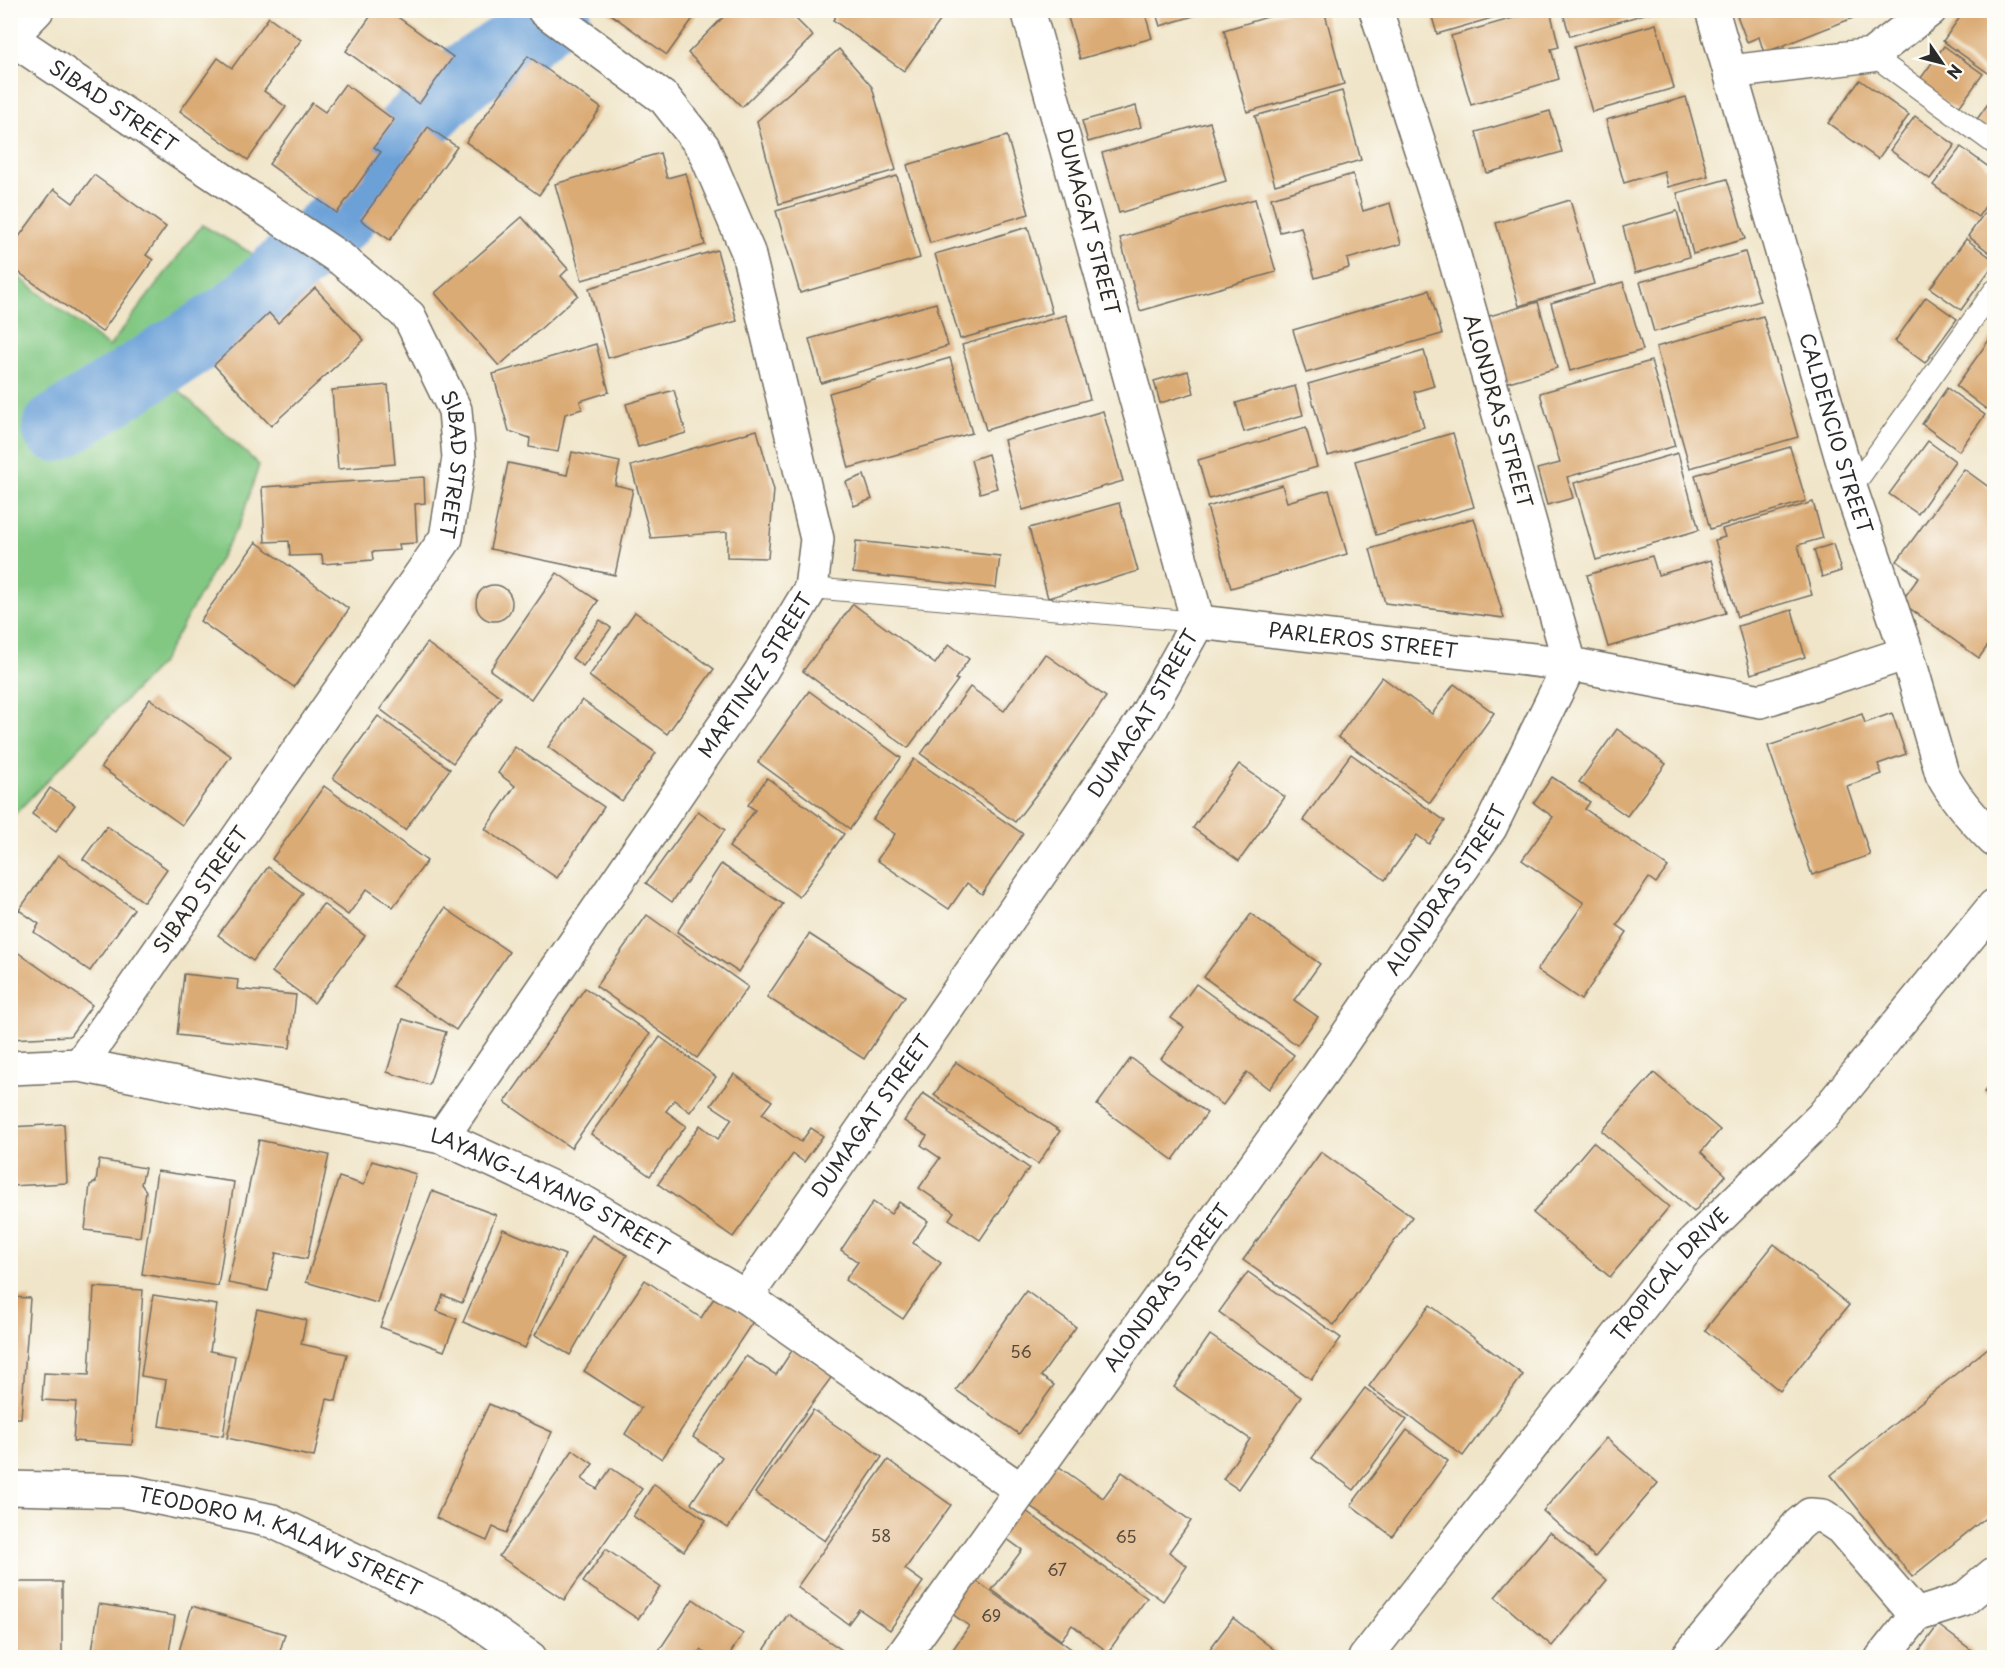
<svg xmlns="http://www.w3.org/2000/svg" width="2005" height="1668" viewBox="0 0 2005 1668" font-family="'Playpen Sans',sans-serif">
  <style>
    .green { fill: #82c883; stroke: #567a57; stroke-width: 1.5 }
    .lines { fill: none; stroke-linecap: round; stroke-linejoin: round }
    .river { stroke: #6ca1d8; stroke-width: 68 }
    .building { fill: #dbab75 }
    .lane-casing { stroke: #706c62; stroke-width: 22 }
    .street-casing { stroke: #706c62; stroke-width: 36 }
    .lane { stroke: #fff; stroke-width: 20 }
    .street { stroke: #fff; stroke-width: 33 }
    .labels { text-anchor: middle; stroke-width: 4.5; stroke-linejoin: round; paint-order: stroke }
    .number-label { font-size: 16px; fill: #574b3e }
    .street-label { font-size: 20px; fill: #2b2b2b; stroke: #fdfcf7 }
  </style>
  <rect width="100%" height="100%" fill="#fdfcf7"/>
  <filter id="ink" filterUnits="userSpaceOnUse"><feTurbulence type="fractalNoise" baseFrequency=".0167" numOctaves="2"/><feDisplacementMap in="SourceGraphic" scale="12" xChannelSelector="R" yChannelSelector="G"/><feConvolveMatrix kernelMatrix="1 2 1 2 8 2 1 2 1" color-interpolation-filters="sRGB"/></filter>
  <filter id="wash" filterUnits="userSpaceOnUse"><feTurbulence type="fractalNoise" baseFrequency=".008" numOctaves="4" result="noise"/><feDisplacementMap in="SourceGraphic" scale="24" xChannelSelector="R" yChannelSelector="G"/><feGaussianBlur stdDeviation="1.35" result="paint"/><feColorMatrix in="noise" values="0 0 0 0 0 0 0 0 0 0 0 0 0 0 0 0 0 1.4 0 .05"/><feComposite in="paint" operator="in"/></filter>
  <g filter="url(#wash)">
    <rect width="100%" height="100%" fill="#f0e5c9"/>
    <path class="green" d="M202 225 297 279 174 386 259 465 241 521 162 662 11 818V271L109 347Z"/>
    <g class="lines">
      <path class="river" d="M56 428 239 312 342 217 400 140 459 80 525 37 557 10"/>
    </g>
    <g id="blocks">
      <g class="building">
        <path d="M375 10H388L453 57 419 104 346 51Z"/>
        <path d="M605 10H699L667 55Z"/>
        <path d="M730 10H787L813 36 742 107 688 53Z"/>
        <path d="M834 10H948L904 71 833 20 838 13Z"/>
        <path d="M1066 10H1144L1152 38 1080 59Z"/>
        <path d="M1155 10H1196L1197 15 1160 26Z"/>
        <path d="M1291 10H1324L1344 84 1247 112 1224 30Z"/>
        <path d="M1430 10H1516V11L1437 34Z"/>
        <path d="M1541 10H1550L1559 47 1551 49 1559 79 1471 105 1451 36Z"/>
        <path d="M1562 10H1655V11L1570 36Z"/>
        <path d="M1735 10H1862L1863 14 1764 53 1759 37 1747 42Z"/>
        <path d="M1965 10H1994V77L1943 41Z"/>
        <path d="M269 17 301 40 264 91 286 107 248 160 180 111 218 58 232 68Z"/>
        <path d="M1656 24 1674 88 1592 112 1574 47Z"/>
        <path d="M1944 46 1983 74 1957 110 1918 82Z"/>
        <path d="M839 49 872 87 896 170 779 204 757 121Z"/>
        <path d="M528 56 601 108 539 195 466 142Z"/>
        <path d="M1860 80 1909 115 1878 159 1828 123Z"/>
        <path d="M345 84 394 120 374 147 381 152 337 213 269 164 312 103 325 112Z"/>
        <path d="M1342 91 1361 160 1275 185 1255 116Z"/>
        <path d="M1994 95V136L1975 122Z"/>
        <path d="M1686 97 1708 176 1668 187 1664 171 1624 183 1606 120Z"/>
        <path d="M1136 106 1141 127 1088 142 1082 121Z"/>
        <path d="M1550 111 1562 152 1487 173 1476 132Z"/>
        <path d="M1915 116 1955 145 1930 179 1890 150Z"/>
        <path d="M1210 122 1226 181 1119 213 1102 153Z"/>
        <path d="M428 127 457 147 390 240 361 220Z"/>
        <path d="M1007 136 1029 214 930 243 907 165Z"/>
        <path d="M1961 147 1994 171V193L1978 217 1933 185Z"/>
        <path d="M660 153 667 178 686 173 705 245 582 280 555 184Z"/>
        <path d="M1353 174 1363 211 1390 203 1401 244 1347 259 1349 268 1315 278 1301 227 1280 232 1271 198Z"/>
        <path d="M94 175 166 227 146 255 153 260 102 332 10 266V249L54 189 73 203Z"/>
        <path d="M897 176 920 258 800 293 776 211Z"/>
        <path d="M1727 179 1745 239 1693 254 1677 193Z"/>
        <path d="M1255 199 1276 272 1140 311 1120 238Z"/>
        <path d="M1994 199V256L1968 236Z"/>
        <path d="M1570 200 1594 284 1519 306 1496 223Z"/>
        <path d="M1677 211 1689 257 1635 273 1623 227Z"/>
        <path d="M522 217 568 269 561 276 578 295 499 366 435 293Z"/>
        <path d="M1028 227 1052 313 960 339 935 254Z"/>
        <path d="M1966 239 1994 260V264L1961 310 1930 288Z"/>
        <path d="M717 250 737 321 608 358 589 288Z"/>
        <path d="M1745 252 1760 301 1654 332 1640 282Z"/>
        <path d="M1623 282 1643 350 1570 371 1551 303Z"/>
        <path d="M315 288 364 340 271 426 214 365 269 313 278 323Z"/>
        <path d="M1429 290 1442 334 1306 373 1293 330Z"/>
        <path d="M1926 297 1957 319 1925 363 1895 341Z"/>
        <path d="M1538 302 1557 368 1505 383 1486 317Z"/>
        <path d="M936 303 948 346 821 383 809 339Z"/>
        <path d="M1066 315 1090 399 986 430 962 345Z"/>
        <path d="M1763 316 1798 437 1690 468 1656 347Z"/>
        <path d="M1994 333V397L1986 409 1956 386Z"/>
        <path d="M596 344 609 392 580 401 582 409 565 414 558 452 529 447 530 438 509 431 493 374Z"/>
        <path d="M1424 351 1434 386 1414 392 1424 427 1328 456 1308 384Z"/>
        <path d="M950 358 972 433 849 468 829 393Z"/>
        <path d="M1651 361 1675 446 1567 477 1573 498 1547 505 1537 469 1560 463 1540 393Z"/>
        <path d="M1188 371 1194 393 1160 403 1154 381Z"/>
        <path d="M388 385 395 464 338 469 332 390Z"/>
        <path d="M1295 386 1303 415 1244 432 1236 403Z"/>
        <path d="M1947 388 1985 415 1959 451 1922 424Z"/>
        <path d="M674 390 686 433 638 447 626 404Z"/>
        <path d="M1103 411 1123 481 1023 510 1004 440Z"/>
        <path d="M1306 428 1317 467 1209 499 1198 460Z"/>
        <path d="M757 430 774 490 768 558 727 557V532L651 538 631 466Z"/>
        <path d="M1453 433 1474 507 1376 535 1355 461Z"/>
        <path d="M1928 441 1955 461 1918 514 1889 494Z"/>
        <path d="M1790 447 1806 501 1710 529 1695 475Z"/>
        <path d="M572 452 620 462 615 485 633 489 615 575 490 549 508 463 567 475Z"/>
        <path d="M1678 453 1699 530 1596 560 1574 483Z"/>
        <path d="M988 454 997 488 980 493 971 460Z"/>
        <path d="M1964 469 1994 491V637L1979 658 1901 602 1919 577 1897 561Z"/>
        <path d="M864 475 872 499 854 506 846 482Z"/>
        <path d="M424 477 425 503 415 504 417 543 399 544 400 550 372 552 373 560 323 564 322 555 290 556 289 541 265 542 262 487Z"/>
        <path d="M1282 485 1287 502 1329 490 1347 554 1231 588 1207 507Z"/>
        <path d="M1813 502 1823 538 1798 545 1812 595 1737 617 1715 540 1725 537 1722 529Z"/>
        <path d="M1119 503 1138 571 1048 598 1029 528Z"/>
        <path d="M1474 518 1504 618 1385 603 1370 549Z"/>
        <path d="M856 541 1000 556 996 588 853 573Z"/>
        <path d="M256 542 349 609 294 687 200 621Z"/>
        <path d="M1833 544 1841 571 1822 577 1814 550Z"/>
        <path d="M1652 556 1658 575 1711 560 1726 613 1608 647 1587 575Z"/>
        <path d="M557 573 598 601 531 699 490 670Z"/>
        <circle cx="494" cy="603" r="18"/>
        <path d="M853 604 935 664 949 644 969 659 955 679 958 680 908 748 803 671Z"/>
        <path d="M1792 610 1805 657 1751 674 1738 626Z"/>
        <path d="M635 612 714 669 667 734 589 676Z"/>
        <path d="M600 620 611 628 583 666 572 658Z"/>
        <path d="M427 643 501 697 453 763 380 709Z"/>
        <path d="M1045 654 1106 697 1055 770 1015 822 921 754 970 687 1004 711Z"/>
        <path d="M1382 677 1432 714 1454 684 1494 713 1430 803 1338 737Z"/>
        <path d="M809 691 901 758 850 829 758 762Z"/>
        <path d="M150 699 231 756 182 825 101 767Z"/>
        <path d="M582 700 656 753 622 801 548 747Z"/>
        <path d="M1892 713 1906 754 1878 764 1882 774 1847 786 1870 855 1812 875 1768 746 1862 714 1865 723Z"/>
        <path d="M378 716 450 769 405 830 333 778Z"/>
        <path d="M1617 729 1666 764 1627 816 1579 782Z"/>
        <path d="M515 747 604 807 557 878 485 829 515 786 498 773Z"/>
        <path d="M1351 754 1445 821 1429 844 1417 835 1385 880 1303 820Z"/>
        <path d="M914 759 1023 834 982 894 967 883 949 909 877 860 895 834 873 819Z"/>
        <path d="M1239 764 1285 797 1239 861 1193 828Z"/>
        <path d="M1552 777 1590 802 1585 809 1668 867 1656 883 1649 878 1617 925 1627 932 1581 1000 1537 970 1584 903 1522 860 1553 817 1534 803Z"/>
        <path d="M767 778 844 834 799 897 729 847 755 810 748 805Z"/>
        <path d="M324 786 427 861 393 907 367 889 348 915 272 859Z"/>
        <path d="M50 788 75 805 56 831 32 814Z"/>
        <path d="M698 811 725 830 672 902 646 883Z"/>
        <path d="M107 826 167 869 144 902 83 859Z"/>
        <path d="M58 855 134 909 90 971 34 932 39 924 19 910Z"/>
        <path d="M721 864 783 904 738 972 677 932Z"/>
        <path d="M268 867 303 893 253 961 218 935Z"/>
        <path d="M323 904 365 936 314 1003 272 972Z"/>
        <path d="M445 908 509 952 456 1030 392 986Z"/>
        <path d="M1251 914 1320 964 1294 1000 1318 1017 1297 1045 1204 977Z"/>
        <path d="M647 915 748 987 697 1058 596 986Z"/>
        <path d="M809 934 905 996 864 1059 767 997Z"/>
        <path d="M10 947 92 1005 70 1036 10 1039Z"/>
        <path d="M184 974 238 980 237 989 296 995 290 1048 177 1035Z"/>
        <path d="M1196 984 1294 1055 1269 1089 1247 1072 1223 1105 1161 1059 1184 1027 1171 1018Z"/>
        <path d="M585 988 650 1034 571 1148 505 1102Z"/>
        <path d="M403 1019 446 1032 429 1085 387 1072Z"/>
        <path d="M660 1037 716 1077 690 1112 674 1100 666 1111 686 1126 650 1176 591 1134Z"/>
        <path d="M1131 1058 1207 1113 1173 1160 1097 1105Z"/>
        <path d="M956 1062 1060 1131 1038 1164 934 1095Z"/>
        <path d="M1654 1073 1720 1130 1701 1152 1726 1175 1694 1212 1602 1131Z"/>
        <path d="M734 1074 772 1101 762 1114 801 1142 811 1128 823 1136 804 1162 793 1154 733 1237 658 1184 700 1125 718 1139 732 1119 711 1105Z"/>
        <path d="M1994 1077V1099L1984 1092Z"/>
        <path d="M923 1093 949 1110 948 1112 1029 1168 980 1240 949 1219 954 1212 919 1188 940 1158 921 1145 927 1136 904 1121Z"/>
        <path d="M64 1124 67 1183 10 1186V1127Z"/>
        <path d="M259 1140 329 1155 307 1259 276 1253 268 1291 228 1283Z"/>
        <path d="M1593 1142 1669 1207 1610 1277 1533 1213Z"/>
        <path d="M1321 1152 1412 1217 1334 1325 1243 1260Z"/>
        <path d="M99 1160 145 1168 141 1184 146 1191 140 1237 85 1230 90 1185 96 1182Z"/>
        <path d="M372 1161 416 1174 377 1303 306 1282 339 1177 364 1185Z"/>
        <path d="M157 1171 234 1182 218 1286 142 1274Z"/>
        <path d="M432 1191 496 1215 462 1303 443 1295 437 1311 457 1319 444 1351 380 1327Z"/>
        <path d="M873 1202 891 1214 899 1202 928 1221 913 1243 941 1263 903 1319 845 1280 858 1262 841 1250Z"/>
        <path d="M503 1229 565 1255 525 1348 463 1322Z"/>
        <path d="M592 1235 627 1255 570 1355 535 1335Z"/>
        <path d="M1774 1244 1849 1305 1780 1391 1705 1330Z"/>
        <path d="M1248 1272 1341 1338 1311 1379 1219 1312Z"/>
        <path d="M645 1280 701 1318 716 1295 754 1320 662 1459 625 1434 641 1408 584 1371Z"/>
        <path d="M94 1287 143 1290 132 1445 73 1441 76 1402 42 1400 44 1373 89 1375Z"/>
        <path d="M1026 1291 1076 1327 1041 1376 1054 1385 1019 1434 956 1390Z"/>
        <path d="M153 1295 217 1305 210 1351 235 1356 223 1436 159 1426 166 1380 141 1376Z"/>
        <path d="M10 1297 30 1298 21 1418H10Z"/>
        <path d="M1430 1305 1523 1375 1463 1456 1369 1386Z"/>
        <path d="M257 1309 306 1320 301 1344 347 1354 336 1401 327 1399 314 1457 227 1438Z"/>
        <path d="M1210 1335 1301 1397 1238 1489 1223 1479 1250 1439 1174 1387Z"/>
        <path d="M1989 1347 1994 1354V1511L1912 1577 1831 1475Z"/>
        <path d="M793 1349 833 1375 783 1444 728 1528 691 1503 722 1457 693 1437 746 1356 776 1375Z"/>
        <path d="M1365 1388 1407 1420 1354 1490 1312 1458Z"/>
        <path d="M489 1404 552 1432 506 1533 493 1527 487 1541 436 1518Z"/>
        <path d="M813 1410 882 1457 825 1541 755 1493Z"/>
        <path d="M1407 1430 1448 1461 1392 1536 1351 1505Z"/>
        <path d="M1606 1438 1658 1483 1595 1557 1543 1511Z"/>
        <path d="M573 1450 593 1464 582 1479 597 1489 611 1468 642 1489 564 1600 499 1556Z"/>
        <path d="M888 1460 951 1505 905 1569 923 1582 890 1630 859 1609 848 1624 797 1587Z"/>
        <path d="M1051 1461 1103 1498 1122 1472 1191 1521 1169 1552 1187 1566 1163 1601 1023 1501Z"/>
        <path d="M654 1484 706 1520 684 1551 633 1516Z"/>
        <path d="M1019 1506 1147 1598 1108 1652 1072 1625 1061 1640 992 1590 1022 1550 999 1533Z"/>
        <path d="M1550 1532 1607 1580 1552 1646 1495 1597Z"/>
        <path d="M606 1549 660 1587 638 1619 583 1582Z"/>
        <path d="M965 1573 1084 1658H947L969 1626 941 1606Z"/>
        <rect x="10" y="1582" width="52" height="76"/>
        <path d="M693 1599 743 1634 727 1658H712L700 1650 695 1658H654Z"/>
        <path d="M99 1604 175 1616 168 1658H91Z"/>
        <path d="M192 1606 285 1634 278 1658H177Z"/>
        <path d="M788 1614 851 1656 850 1658H759Z"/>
        <path d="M1233 1618 1285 1658H1203Z"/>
        <path d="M1938 1625 1974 1652 1970 1658H1914Z"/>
      </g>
    </g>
  </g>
  <g filter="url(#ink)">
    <use href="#blocks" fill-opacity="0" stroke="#706c62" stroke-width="1.5"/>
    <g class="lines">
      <g class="lane-casing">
        <g id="lane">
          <path d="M1872 55 1994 144"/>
          <path d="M1851 490 1994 290"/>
          <path d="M811 588 1198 622"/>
        </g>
      </g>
      <g class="street-casing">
        <g id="street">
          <path id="s1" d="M1712 10 1851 490 1907 653 1942 774C1954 798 1975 821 1994 840"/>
          <path d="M10 38 37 10"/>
          <path id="s2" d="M11 38 341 259 409 316 455 410 459 458 446 538 80 1065"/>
          <path d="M1730 72 1872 55 1930 10"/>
          <path id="s3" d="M1198 622 1570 664 1761 701 1907 653"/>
          <path id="s4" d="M10 1068 80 1065 442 1137 585 1203 746 1297 1021 1490"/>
          <path id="s5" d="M442 1137 760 673 811 588 817 539 748 252 703 147 665 99 544 10"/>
          <path id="s6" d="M746 1297 1055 852 1144 719 1198 622 1028 10"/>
          <path id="s7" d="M10 1488 125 1491 272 1521 463 1611 530 1658"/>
          <path id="s8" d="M901 1658 1324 1069 1490 828 1570 664 1445 224 1376 10"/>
          <path id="s9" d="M1365 1658 1684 1252 1822 1117 1994 906"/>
          <path d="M1687 1658 1798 1525 1810 1515 1823 1516 1841 1528 1916 1615"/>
          <path d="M1882 1658 1916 1615 1963 1600 1994 1574"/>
        </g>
      </g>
      <use href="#lane" class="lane"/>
      <use href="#street" class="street"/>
    </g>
  </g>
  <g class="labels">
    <g class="number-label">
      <text x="1021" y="1358">56</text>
      <text x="881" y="1542">58</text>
      <text x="1126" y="1543">65</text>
      <text x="1057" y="1576">67</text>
      <text x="991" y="1622">69</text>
    </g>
    <g class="street-label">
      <text dy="7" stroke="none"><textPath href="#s2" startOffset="123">SIBAD STREET</textPath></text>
      <text transform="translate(1088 222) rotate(75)" y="7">DUMAGAT STREET</text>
      <text transform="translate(1498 411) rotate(74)" y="7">ALONDRAS STREET</text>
      <text dy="7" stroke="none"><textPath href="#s1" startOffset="441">CALDENCIO STREET</textPath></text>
      <text dy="7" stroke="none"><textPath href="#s2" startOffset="645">SIBAD STREET</textPath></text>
      <text dy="7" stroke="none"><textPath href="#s3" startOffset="166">PARLEROS STREET</textPath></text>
      <text dy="7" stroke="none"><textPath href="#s5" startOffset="558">MARTINEZ STREET</textPath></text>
      <text dy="7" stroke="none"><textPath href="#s6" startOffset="706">DUMAGAT STREET</textPath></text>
      <text transform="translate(201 890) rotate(-55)" y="7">SIBAD STREET</text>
      <text dy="7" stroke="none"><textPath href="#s8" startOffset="942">ALONDRAS STREET</textPath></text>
      <text dy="7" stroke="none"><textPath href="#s6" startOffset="220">DUMAGAT STREET</textPath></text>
      <text dy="7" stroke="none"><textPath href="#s4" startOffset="560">LAYANG-LAYANG STREET</textPath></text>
      <text dy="7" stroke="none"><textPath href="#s9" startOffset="490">TROPICAL DRIVE</textPath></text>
      <text dy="7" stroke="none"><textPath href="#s8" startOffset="456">ALONDRAS STREET</textPath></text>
      <text dy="7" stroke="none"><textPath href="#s7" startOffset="279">TEODORO M. KALAW STREET</textPath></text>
    </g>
  </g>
  <rect width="2005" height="1668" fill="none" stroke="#fdfcf7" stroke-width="36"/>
  <g transform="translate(1942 63) rotate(125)" stroke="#fdfcf7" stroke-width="4.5" paint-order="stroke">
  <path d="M0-4.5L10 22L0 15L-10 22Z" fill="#2b2b2b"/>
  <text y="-9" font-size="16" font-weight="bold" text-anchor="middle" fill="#2b2b2b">N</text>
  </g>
</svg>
